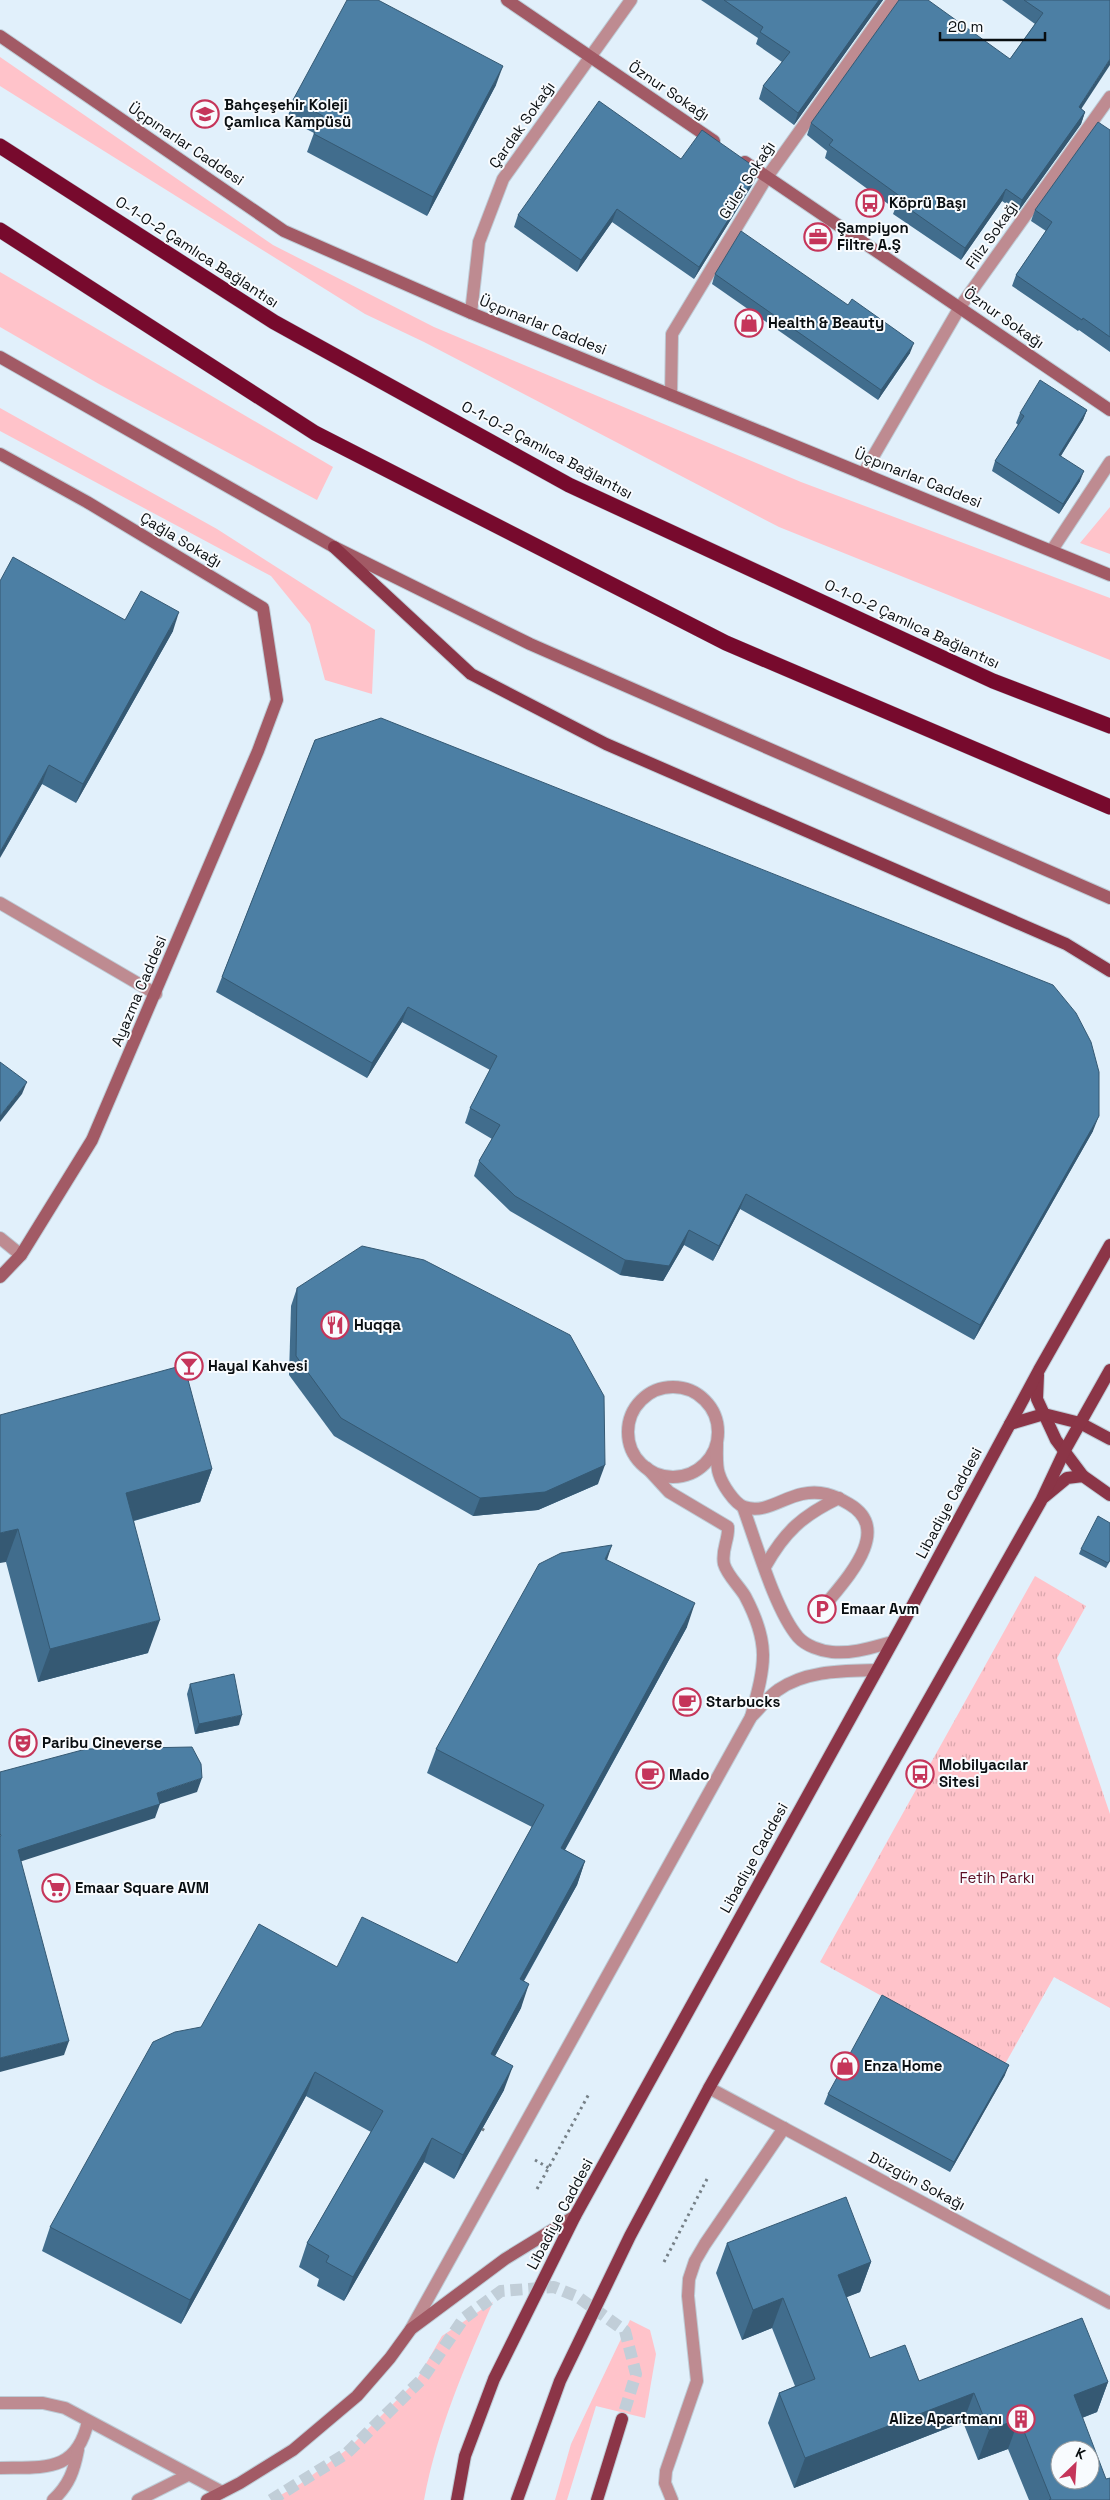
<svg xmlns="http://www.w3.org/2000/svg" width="1110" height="2500" viewBox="0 0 1110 2500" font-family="'Space Grotesk',sans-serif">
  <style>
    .grass { fill: #ffc3ca }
    .park { fill: url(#park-tufts) }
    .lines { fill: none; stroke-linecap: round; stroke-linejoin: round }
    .primary-tunnel { stroke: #c1ced8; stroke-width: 12; stroke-dasharray: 12 6; stroke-linecap: butt }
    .lane-casing { stroke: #beccd6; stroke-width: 14 }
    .street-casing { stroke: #beccd6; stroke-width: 14 }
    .secondary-casing { stroke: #beccd6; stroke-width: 14 }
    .primary-casing { stroke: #beccd6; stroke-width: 14 }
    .highway-casing { stroke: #beccd6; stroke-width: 16 }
    .path { stroke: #768087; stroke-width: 3; stroke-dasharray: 2.5 4; stroke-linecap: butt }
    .lane { stroke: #be8b91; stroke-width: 12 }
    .street { stroke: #be8b91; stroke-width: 12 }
    .secondary { stroke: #a25a65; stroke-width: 12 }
    .primary { stroke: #8b3547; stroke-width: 12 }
    .highway { stroke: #770a2d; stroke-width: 15 }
    .wall { fill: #416d8d }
    .shaded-wall { fill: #355973 }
    .building { fill: #4c7fa4; stroke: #355973; fill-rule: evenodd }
    .labels { text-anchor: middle; stroke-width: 4; stroke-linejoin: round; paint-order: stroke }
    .street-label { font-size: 15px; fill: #090e11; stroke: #f8fbfe }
    .poi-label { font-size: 15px; font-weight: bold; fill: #090e11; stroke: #f8fbfe; text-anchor: start }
    .park-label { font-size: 15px; fill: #5b0e24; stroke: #f8fbfe }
  </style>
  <defs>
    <pattern id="park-tufts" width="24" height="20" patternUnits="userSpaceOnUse" patternTransform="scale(1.25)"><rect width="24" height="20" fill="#ffc3ca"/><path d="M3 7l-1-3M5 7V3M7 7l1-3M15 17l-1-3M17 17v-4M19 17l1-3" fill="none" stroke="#d9a6ac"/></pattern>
  </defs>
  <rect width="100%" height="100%" fill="#e1f0fb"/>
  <g class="grass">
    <path d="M0 57 273 245 434 327 801 482 1110 598V660L779 527 424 342 365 314 0 86Z"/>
    <path d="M0 272 333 467 317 500 99 384 0 327Z"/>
    <path d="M0 408 217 529 375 630 372 694 325 680 310 624 271 576 0 431Z"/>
    <path d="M1110 507V554L1080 543Z"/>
    <path d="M493 2302C465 2366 437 2430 424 2500H272L300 2484 349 2448 416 2381 442 2336Z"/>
    <path d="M630 2320 650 2330 656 2354 645 2418 596 2406 567 2500H555L571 2444Z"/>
  </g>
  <path class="park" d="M1035 1576 1086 1606 1057 1658 1110 1814V2008L1054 1977 1005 2064 820 1962Z"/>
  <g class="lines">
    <path class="primary-tunnel" d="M271 2500 347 2453 422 2379 464 2318 501 2291 554 2287 578 2297 625 2331 636 2374 622 2419"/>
    <g class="lane-casing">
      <g id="lane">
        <path d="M0 903 156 994"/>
        <circle cx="673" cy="1432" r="45"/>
        <path d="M717 1444C717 1453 716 1466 719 1474 722 1484 734 1503 744 1507 765 1514 782 1498 802 1494 820 1490 834 1495 849 1504 895 1531 843 1582 822 1609"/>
        <path d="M647 1468 669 1492 728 1527C729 1540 721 1550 724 1564 727 1575 739 1586 745 1596 771 1645 765 1665 751 1717"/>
        <path d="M743 1507C756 1542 775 1610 798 1637 806 1646 821 1651 832 1652 853 1654 873 1647 892 1642"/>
        <path d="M765 1567C784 1532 803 1515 839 1498"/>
        <path d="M753 1715C761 1707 769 1696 778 1690 806 1670 844 1671 877 1670"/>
        <path d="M0 2403H43L65 2408 222 2492"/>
        <path d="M0 2468C44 2467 77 2473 88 2421"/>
        <path d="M53 2500C69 2485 74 2471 78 2450"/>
        <path d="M138 2500 188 2475"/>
        <path d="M672 2500 665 2483 666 2471 697 2381 688 2296 689 2279 695 2261 705 2244 784 2128"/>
      </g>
    </g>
    <g class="street-casing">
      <g id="street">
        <path d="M471 313 479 242 503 179 631 0"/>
        <path d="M671 395 672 334 767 177 893 0"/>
        <path d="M863 474 960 307 1110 97"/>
        <path d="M1052 550 1110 462"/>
        <path d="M0 1238 21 1255"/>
        <path d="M709 2088 1110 2303"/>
        <path d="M411 2329 751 1717"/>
      </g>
    </g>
    <g class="secondary-casing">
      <g id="secondary">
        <path d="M507 0 714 141"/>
        <path d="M0 36 284 231 471 313 1110 575"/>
        <path d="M745 162 1110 410"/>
        <path d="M0 357 334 547 530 644 1110 898"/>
        <path d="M0 454 87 502 263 608 277 700 258 751 92 1140 21 1255 0 1277"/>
        <path d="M207 2500 240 2483 293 2450 357 2396 390 2358 411 2329 505 2259 575 2216"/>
      </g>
    </g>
    <g class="primary-casing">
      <g id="primary">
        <path d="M334 547 471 674 606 744 1066 944 1110 971"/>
        <path d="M1038 1375 1037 1399 1056 1440 1083 1476"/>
        <path d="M1010 1424 1044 1414 1080 1423 1110 1439"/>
        <path d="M1044 1497 1067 1478 1083 1476 1110 1495"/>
        <path d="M457 2500 465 2456 494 2379 575 2216 902 1625 1039 1370 1110 1245"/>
        <path d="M517 2500 560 2381 630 2236 709 2088 1041 1501 1065 1450 1110 1370"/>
        <path d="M597 2500 622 2419"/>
      </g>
    </g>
    <g class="highway-casing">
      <g id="highway">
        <path d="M0 146 274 322 569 485 993 681 1110 726"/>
        <path d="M0 230 315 433 726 643 1110 807"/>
      </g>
    </g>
    <g class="path">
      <path d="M482 2129 487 2132"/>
      <path d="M535 2160 549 2168"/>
      <path d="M537 2189 590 2092"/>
      <path d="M664 2262 707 2179"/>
    </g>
    <use href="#lane" class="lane"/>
    <use href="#street" class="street"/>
    <use href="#secondary" class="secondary"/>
    <use href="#primary" class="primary"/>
    <use href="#highway" class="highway"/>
  </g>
  <g class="wall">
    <path d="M701 0H883L794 125 759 99 763 86 782 62 756 44 758 38Z"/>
    <path d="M1002 0H1110L1081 109 1085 112 1081 124 1018 212 1002 201 961 260 893 214 895 209 825 158 827 151 807 135 811 123 1010 59 1035 24Z"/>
    <path d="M496 85 427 216 307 152 314 133 287 119 293 100Z"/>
    <path d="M1110 130V352L1079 330 1078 331 1012 286 1016 275 1046 231 1031 221 1035 210Z"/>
    <path d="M681 159 754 182 694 279 612 222 577 272 514 227 518 215Z"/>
    <path d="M715 274 848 305 910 353 878 400 712 284Z"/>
    <path d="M1087 410 1083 420 1061 456 1080 481 1059 514 992 471 995 461 1018 425 1016 423 1020 413Z"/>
    <path d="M125 620 173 631 76 803 42 784 0 858Z"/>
    <path d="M315 740 1093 1131 974 1340 740 1209 713 1261 684 1245 663 1281 620 1275 510 1211 474 1176 479 1161 492 1139 465 1123 470 1108 490 1070 402 1022 367 1078 216 992Z"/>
    <path d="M297 1288 598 1484 538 1510 473 1516 334 1436 289 1375 291 1306Z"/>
    <path d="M0 1415 212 1469 200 1502 134 1521 148 1653 38 1682 6 1562Z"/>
    <path d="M1081 1549 1110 1561 1106 1568 1079 1554Z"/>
    <path d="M607 1560 687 1627 565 1850 585 1861 577 1885 524 1981 521 2008 495 2056 504 2090 454 2179 424 2162 344 2301 317 2286 319 2279 299 2267 307 2243 371 2132 306 2096 181 2324 42 2251 50 2227 201 2027 337 1967 457 1963 532 1827 427 1773 436 1749Z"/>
    <path d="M190 1684 239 1725 195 1734 187 1694Z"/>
    <path d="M1005 2075 950 2172 824 2104 828 2094Z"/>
    <path d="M727 2243 871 2262 860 2292 846 2297 870 2358 919 2381 1108 2382 1097 2412 1082 2418 1110 2500H1029L1008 2449 978 2460 963 2422 794 2488 768 2423 779 2393 795 2386 772 2328 742 2340 716 2273Z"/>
  </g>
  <g class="shaded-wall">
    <path d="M879 0H883L794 125 798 113Z"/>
    <path d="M1110 59V65L1074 120 1079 107Z"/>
    <path d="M503 66 496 85 427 216 433 197Z"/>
    <path d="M1085 112 1081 124 1018 212 1022 200Z"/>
    <path d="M759 170 754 182 694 279 699 267Z"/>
    <path d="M1006 189 1002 201 961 260 965 248Z"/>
    <path d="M617 209 612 222 577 272 581 260Z"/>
    <path d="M914 343 910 353 878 400 881 390Z"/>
    <path d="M1087 410 1083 420 1055 465 1059 455Z"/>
    <path d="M1084 471 1080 481 1059 514 1063 504Z"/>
    <path d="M179 612 173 631 76 803 83 784Z"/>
    <path d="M49 765 42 784 0 858V852Z"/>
    <path d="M408 1007 402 1022 367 1078 372 1063Z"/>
    <path d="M27 1082 22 1094 0 1122V1116Z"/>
    <path d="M1099 1116 1093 1131 974 1340 980 1325Z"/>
    <path d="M746 1194 740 1209 713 1261 719 1246Z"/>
    <path d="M689 1230 684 1245 663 1281 620 1275 625 1260Z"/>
    <path d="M605 1465 598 1484 538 1510 473 1516 480 1498Z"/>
    <path d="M212 1469 200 1502 114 1526 126 1493Z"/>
    <path d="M18 1529 6 1562 0 1563V1533Z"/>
    <path d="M612 1545 604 1569 605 1559Z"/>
    <path d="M695 1603 687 1627 553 1871 561 1848Z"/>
    <path d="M160 1620 148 1653 38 1682 50 1649Z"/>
    <path d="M242 1715 239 1725 195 1734 199 1724Z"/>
    <path d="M202 1778 197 1792 160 1804 155 1818 13 1864 18 1850 157 1793Z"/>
    <path d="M585 1861 577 1885 511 2003 520 1979Z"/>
    <path d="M529 1984 521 2008 483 2078 491 2054Z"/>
    <path d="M69 2041 64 2055 0 2072V2058Z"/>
    <path d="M1009 2065 1005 2075 950 2172 954 2162Z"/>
    <path d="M513 2066 504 2090 454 2179 463 2155Z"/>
    <path d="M315 2072 306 2096 181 2324 190 2300Z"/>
    <path d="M432 2138 424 2162 344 2301 353 2277Z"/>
    <path d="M871 2262 860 2292 827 2305 838 2275Z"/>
    <path d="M783 2298 772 2328 742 2340 753 2310Z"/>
    <path d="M1108 2382 1097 2412 1063 2425 1074 2395Z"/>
    <path d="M974 2393 963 2422 794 2488 805 2458Z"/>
    <path d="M1019 2419 1008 2449 978 2460 989 2430Z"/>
  </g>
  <g class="building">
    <path d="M347 0H378L503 66 433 197 314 134 323 116 293 100Z"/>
    <path d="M724 0H879L798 113 763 86 790 52 760 32 763 27Z"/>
    <path d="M899 0H928L1010 59 1043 13 1024 0H1110V59L1079 107 1085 112 1022 200 1006 189 965 248 898 201 901 197 829 145 833 140 811 123Z"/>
    <path d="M599 101 681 159 702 130 759 170 699 267 617 209 581 260 518 215Z"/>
    <path d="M1098 122 1110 130V337L1083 318 1082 320 1016 275 1052 222 1035 210Z"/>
    <path d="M741 231 848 305 852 299 914 343 881 390 715 274Z"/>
    <path d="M1040 380 1087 410 1059 455 1084 471 1063 504 995 461 1024 416 1020 413Z"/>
    <path d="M13 557 125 620 141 591 179 612 83 784 49 765 0 852V581Z"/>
    <path d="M381 718 1053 985 1076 1013 1091 1042 1099 1072V1116L980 1325 746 1194 719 1246 689 1230 669 1266 625 1260 515 1196 479 1161 500 1125 470 1108 497 1056 408 1007 372 1063 222 977 315 740Z"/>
    <path d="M0 1062 27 1082 0 1116Z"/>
    <path d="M362 1246 424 1260 570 1335 604 1396 605 1465 545 1492 480 1498 341 1418 296 1356 297 1288Z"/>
    <path d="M184 1365 212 1469 126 1493 160 1620 50 1649 18 1529 0 1533V1415Z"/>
    <path d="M1098 1516 1110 1523V1560L1108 1563 1081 1549Z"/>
    <path d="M612 1545 605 1559 695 1603 561 1848 585 1861 520 1979 529 1984 491 2054 513 2066 463 2155 432 2138 353 2277 326 2262 329 2256 307 2243 383 2111 315 2072 190 2300 50 2227 153 2042 175 2032 201 2027 259 1924 337 1967 362 1917 457 1963 544 1805 436 1749 539 1564 561 1553Z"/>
    <path d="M234 1674 242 1715 199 1724 190 1684Z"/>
    <path d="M192 1747 201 1764 202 1778 157 1793 160 1804 18 1850 69 2041 0 2058V1836H1L0 1833V1772L86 1749Z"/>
    <path d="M882 1995 1009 2065 954 2162 828 2094Z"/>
    <path d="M846 2197 871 2262 838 2275 870 2358 905 2345 919 2381 1082 2318 1108 2382 1074 2395 1106 2479 1110 2478V2500H1049L1051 2499 1019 2419 989 2430 974 2393 805 2458 779 2393 815 2379 783 2298 753 2310 727 2243ZM1060 2450H1090V2480H1060Z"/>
  </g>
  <defs>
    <g id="school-ring" transform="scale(1.4375)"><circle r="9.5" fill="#f8fbfe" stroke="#c5355a" stroke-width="1.5"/><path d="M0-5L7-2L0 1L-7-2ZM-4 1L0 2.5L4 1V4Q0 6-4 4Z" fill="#c5355a"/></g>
    <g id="bus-ring" transform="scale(1.4375)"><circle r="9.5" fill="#f8fbfe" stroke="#c5355a" stroke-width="1.5"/><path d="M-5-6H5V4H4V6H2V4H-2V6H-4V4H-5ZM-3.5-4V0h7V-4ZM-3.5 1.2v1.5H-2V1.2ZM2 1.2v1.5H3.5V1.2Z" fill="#c5355a"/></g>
    <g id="office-ring" transform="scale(1.4375)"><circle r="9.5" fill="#f8fbfe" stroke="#c5355a" stroke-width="1.5"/><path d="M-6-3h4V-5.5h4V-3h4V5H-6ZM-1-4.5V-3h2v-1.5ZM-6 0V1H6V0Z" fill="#c5355a"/></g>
    <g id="shop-ring" transform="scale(1.4375)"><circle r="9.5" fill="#f8fbfe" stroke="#c5355a" stroke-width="1.5"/><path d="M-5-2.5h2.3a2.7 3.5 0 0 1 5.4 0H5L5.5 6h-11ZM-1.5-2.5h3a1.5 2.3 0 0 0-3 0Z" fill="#c5355a"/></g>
    <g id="restaurant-ring" transform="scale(1.4375)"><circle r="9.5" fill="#f8fbfe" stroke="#c5355a" stroke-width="1.5"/><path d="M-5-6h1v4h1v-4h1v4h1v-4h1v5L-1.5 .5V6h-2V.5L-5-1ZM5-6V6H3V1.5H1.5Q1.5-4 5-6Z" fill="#c5355a"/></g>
    <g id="bar-ring" transform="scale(1.4375)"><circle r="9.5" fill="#f8fbfe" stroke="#c5355a" stroke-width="1.5"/><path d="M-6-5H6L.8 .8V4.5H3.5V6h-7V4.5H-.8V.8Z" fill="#c5355a"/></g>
    <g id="parking-ring" transform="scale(1.4375)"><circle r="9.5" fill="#f8fbfe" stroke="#c5355a" stroke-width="1.5"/><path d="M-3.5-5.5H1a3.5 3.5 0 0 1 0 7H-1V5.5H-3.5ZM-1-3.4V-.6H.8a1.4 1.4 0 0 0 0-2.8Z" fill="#c5355a"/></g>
    <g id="cafe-ring" transform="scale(1.4375)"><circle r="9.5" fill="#f8fbfe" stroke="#c5355a" stroke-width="1.5"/><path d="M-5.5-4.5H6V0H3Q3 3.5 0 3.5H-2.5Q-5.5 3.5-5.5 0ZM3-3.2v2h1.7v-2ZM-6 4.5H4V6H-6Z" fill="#c5355a"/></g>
    <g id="theatre-ring" transform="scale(1.4375)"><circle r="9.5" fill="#f8fbfe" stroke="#c5355a" stroke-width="1.5"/><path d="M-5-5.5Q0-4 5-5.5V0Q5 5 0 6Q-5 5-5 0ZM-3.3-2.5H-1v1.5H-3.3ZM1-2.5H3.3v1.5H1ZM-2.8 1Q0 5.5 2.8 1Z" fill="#c5355a"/></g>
    <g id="supermarket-ring" transform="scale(1.4375)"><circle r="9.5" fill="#f8fbfe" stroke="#c5355a" stroke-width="1.5"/><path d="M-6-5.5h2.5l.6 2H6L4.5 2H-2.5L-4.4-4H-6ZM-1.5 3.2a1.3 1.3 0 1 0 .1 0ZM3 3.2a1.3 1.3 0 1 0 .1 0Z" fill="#c5355a"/></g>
    <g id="building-ring" transform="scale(1.4375)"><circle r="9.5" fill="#f8fbfe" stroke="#c5355a" stroke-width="1.5"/><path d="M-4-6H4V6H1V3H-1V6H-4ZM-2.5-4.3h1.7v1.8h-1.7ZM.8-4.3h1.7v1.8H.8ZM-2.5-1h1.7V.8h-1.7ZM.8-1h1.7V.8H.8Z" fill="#c5355a"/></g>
  </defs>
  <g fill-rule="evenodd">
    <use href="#school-ring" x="205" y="114"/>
    <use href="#bus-ring" x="870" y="203"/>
    <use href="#office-ring" x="818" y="237"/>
    <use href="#shop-ring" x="749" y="323"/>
    <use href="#restaurant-ring" x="335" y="1325"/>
    <use href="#bar-ring" x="189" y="1366"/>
    <use href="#parking-ring" x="822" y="1609"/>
    <use href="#cafe-ring" x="687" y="1702"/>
    <use href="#theatre-ring" x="23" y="1743"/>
    <use href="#bus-ring" x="920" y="1774"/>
    <use href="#cafe-ring" x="650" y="1775"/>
    <use href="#supermarket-ring" x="56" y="1888"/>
    <use href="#shop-ring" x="845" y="2066"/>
    <use href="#building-ring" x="1021" y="2419"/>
  </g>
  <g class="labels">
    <g class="street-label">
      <text transform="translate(669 91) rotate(34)" y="5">Öznur Sokağı</text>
      <text transform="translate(522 125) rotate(-55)" y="5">Çardak Sokağı</text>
      <text transform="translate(186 144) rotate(34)" y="5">Üçpınarlar Caddesi</text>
      <text transform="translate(747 180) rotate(-57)" y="5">Güler Sokağı</text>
      <text transform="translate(992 235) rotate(-55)" y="5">Filiz Sokağı</text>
      <text transform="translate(197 252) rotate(33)" y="5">O-1-O-2 Çamlıca Bağlantısı</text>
      <text transform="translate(1004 318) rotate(35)" y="5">Öznur Sokağı</text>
      <text transform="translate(543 325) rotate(22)" y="5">Üçpınarlar Caddesi</text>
      <text transform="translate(547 450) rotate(28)" y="5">O-1-O-2 Çamlıca Bağlantısı</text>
      <text transform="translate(918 478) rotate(22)" y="5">Üçpınarlar Caddesi</text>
      <text transform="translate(181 540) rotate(31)" y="5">Çağla Sokağı</text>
      <text transform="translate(912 624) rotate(25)" y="5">O-1-O-2 Çamlıca Bağlantısı</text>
      <text transform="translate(139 991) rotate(-67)" y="5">Ayazma Caddesi</text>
      <text transform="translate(949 1503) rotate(-62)" y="5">Libadiye Caddesi</text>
      <text transform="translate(754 1858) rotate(-61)" y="5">Libadiye Caddesi</text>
      <text transform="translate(917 2181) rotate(28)" y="5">Düzgün Sokağı</text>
      <text transform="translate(560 2214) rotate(-62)" y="5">Libadiye Caddesi</text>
    </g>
    <g class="poi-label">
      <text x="224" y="110">Bahçeşehir Koleji<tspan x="224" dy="17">Çamlıca Kampüsü</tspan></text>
      <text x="889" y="208">Köprü Başı</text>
      <text x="837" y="233">Şampiyon<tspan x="837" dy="17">Filtre A.Ş</tspan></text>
      <text x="768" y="328">Health &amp; Beauty</text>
      <text x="354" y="1330">Huqqa</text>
      <text x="208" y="1371">Hayal Kahvesi</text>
      <text x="841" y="1614">Emaar Avm</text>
      <text x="706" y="1707">Starbucks</text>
      <text x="42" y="1748">Paribu Cineverse</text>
      <text x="939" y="1770">Mobilyacılar<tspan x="939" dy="17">Sitesi</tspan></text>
      <text x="669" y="1780">Mado</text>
      <text x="75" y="1893">Emaar Square AVM</text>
      <text x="864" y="2071">Enza Home</text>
      <text x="1002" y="2424" text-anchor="end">Alize Apartmanı</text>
    </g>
    <g class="park-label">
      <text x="997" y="1883">Fetih Parkı</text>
    </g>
  </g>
  <g transform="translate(1075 2465) rotate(25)"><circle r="24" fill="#f8fbfe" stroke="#989c9f"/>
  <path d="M0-4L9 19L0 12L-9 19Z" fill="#c5355a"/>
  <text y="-8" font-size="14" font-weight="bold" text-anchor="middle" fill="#090e11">K</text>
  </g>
  <path d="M940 32v8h105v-8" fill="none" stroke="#090e11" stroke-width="2.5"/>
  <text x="948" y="32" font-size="15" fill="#090e11" stroke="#f8fbfe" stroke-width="4" paint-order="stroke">20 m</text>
</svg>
